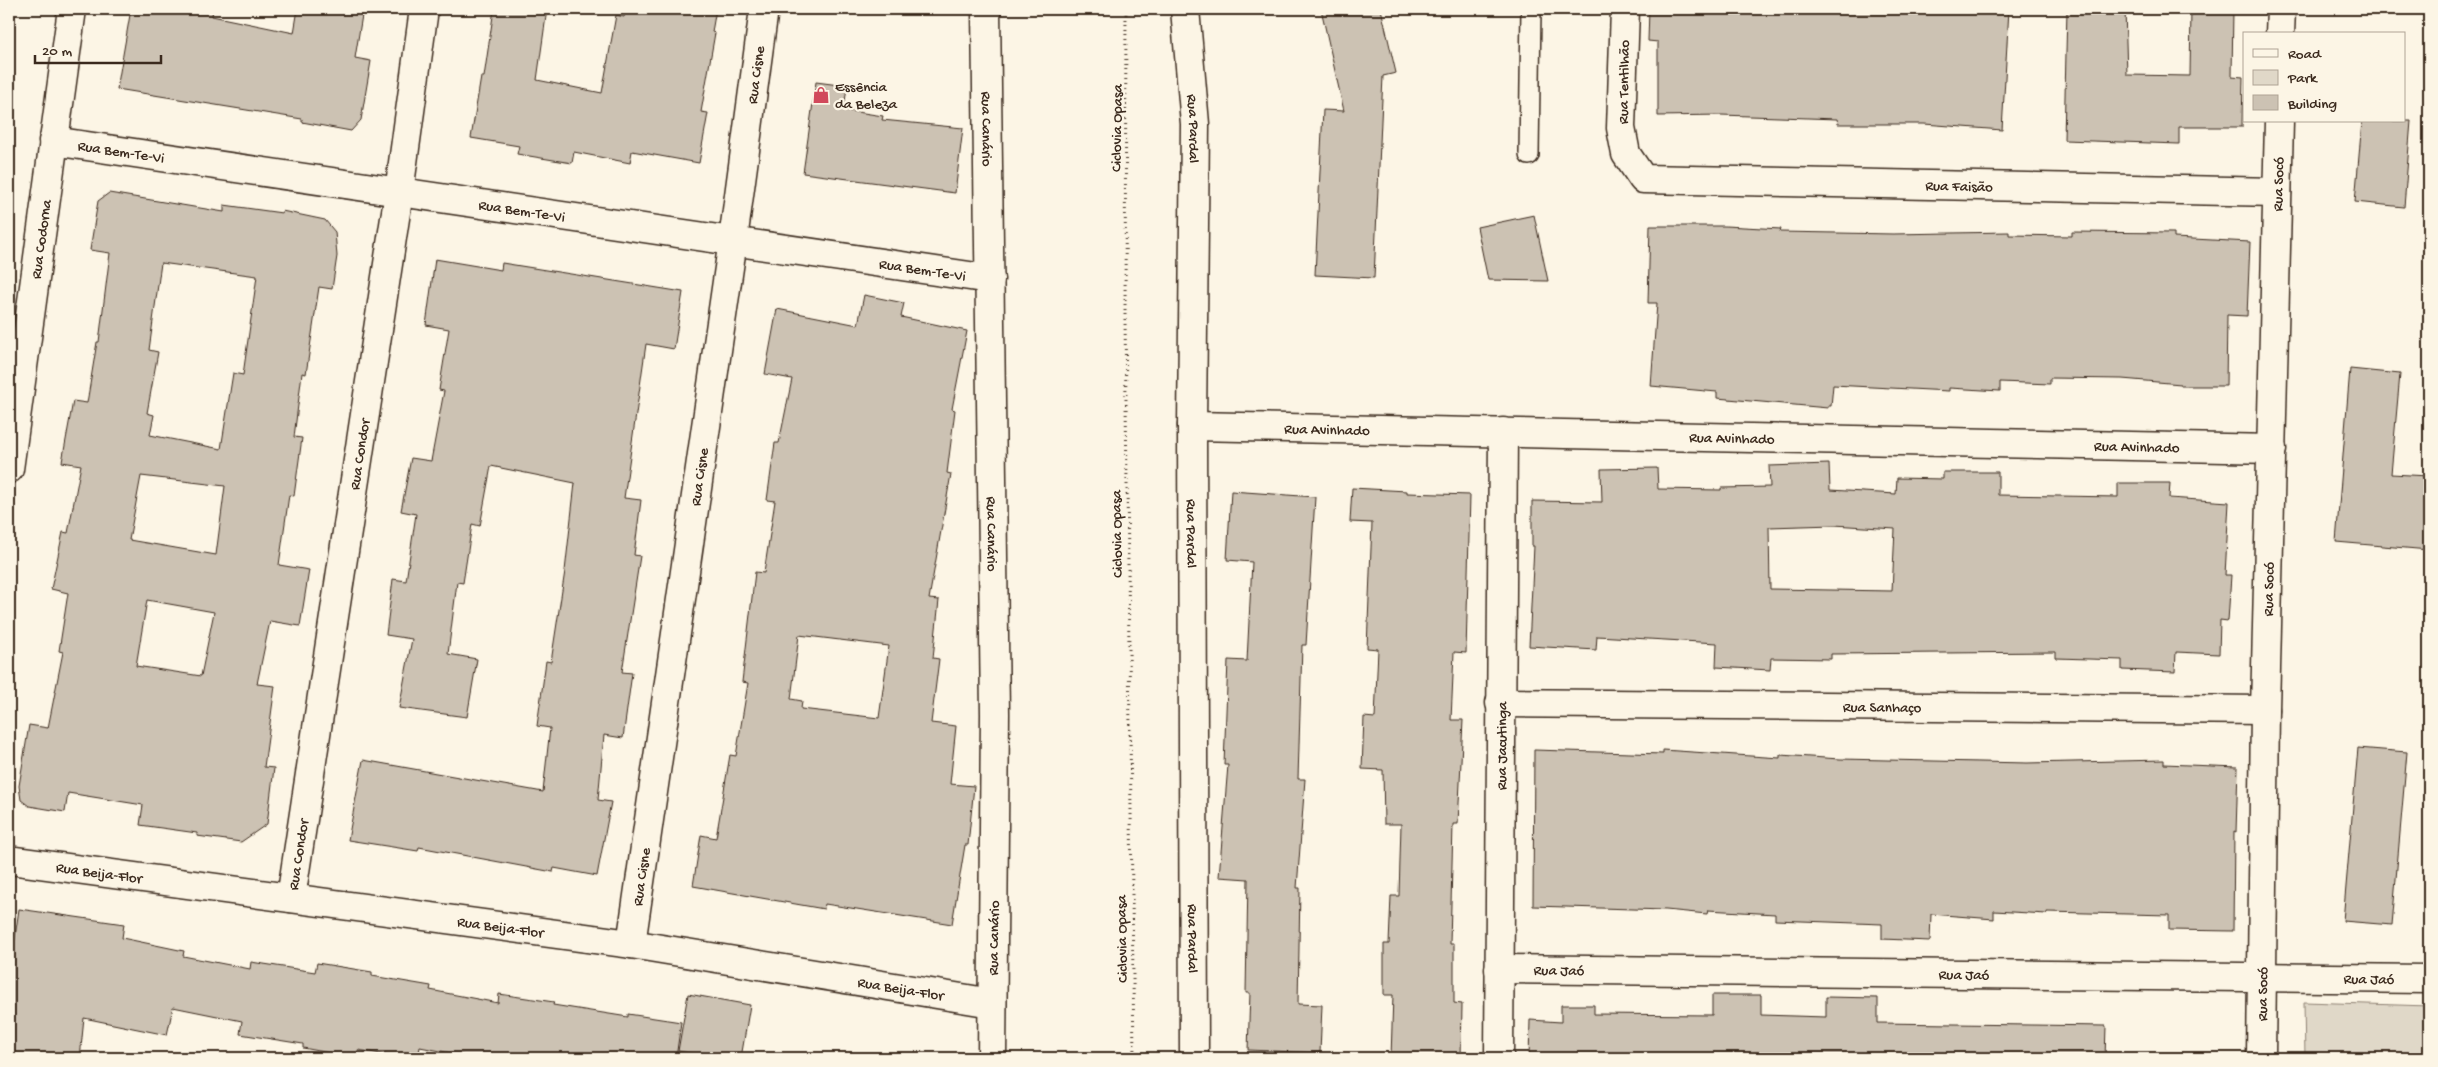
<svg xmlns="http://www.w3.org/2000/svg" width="2438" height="1067" viewBox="0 0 2438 1067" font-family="'Gochi Hand',sans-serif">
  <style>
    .green { fill: #e0d8c8; stroke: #8e8173 }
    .building { fill: #ccc2b3; stroke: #3b2a1e; fill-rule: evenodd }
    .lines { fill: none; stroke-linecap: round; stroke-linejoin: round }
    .service-casing { stroke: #3b2a1e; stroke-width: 22 }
    .minor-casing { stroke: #3b2a1e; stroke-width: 31 }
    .path { stroke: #3b2a1e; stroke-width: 3; stroke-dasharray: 1 4; stroke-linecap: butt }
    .service { stroke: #fcf5e5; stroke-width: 19 }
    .minor { stroke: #fcf5e5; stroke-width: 28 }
    .labels { text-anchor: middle; stroke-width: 4.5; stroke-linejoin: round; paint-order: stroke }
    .street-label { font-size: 15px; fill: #3b2a1e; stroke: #fcf5e5 }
    .poi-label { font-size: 15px; fill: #3b2a1e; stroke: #fcf5e5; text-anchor: start }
  </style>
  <rect width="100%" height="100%" fill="#fcf5e5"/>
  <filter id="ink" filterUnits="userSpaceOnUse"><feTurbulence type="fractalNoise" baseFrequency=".02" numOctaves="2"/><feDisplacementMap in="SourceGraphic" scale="10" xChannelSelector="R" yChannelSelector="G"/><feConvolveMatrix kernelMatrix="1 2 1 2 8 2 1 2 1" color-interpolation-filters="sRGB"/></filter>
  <g filter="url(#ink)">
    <path class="green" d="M2304 1002 2429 1006V1058H2305Z"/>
    <g class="building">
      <path d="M131 9H213L212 16 294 33 298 9H363L355 58 371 61 361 120 351 131 302 122V119L117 89Z"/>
      <path d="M494 9H547L537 80 602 93 616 15 624 17 626 9H716L712 32 715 33 701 112 708 113 699 163 632 151 630 163 574 152 572 163 517 154 519 146 471 138 481 77H484Z"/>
      <path d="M1321 9H1381L1396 73 1383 76 1374 278 1315 275 1323 110 1344 111Z"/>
      <path d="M1649 9H2009L2002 130 1924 124H1838L1837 119 1721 115 1658 116V42L1648 41Z"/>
      <path d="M2067 9H2125L2127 75 2190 76 2191 9H2233L2232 76 2243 77 2242 127H2179V144L2064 140Z"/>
      <path d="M816 82 847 86 844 110 883 116 882 120 963 128 955 193 803 173Z"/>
      <path d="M2362 121H2411L2404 207 2355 202Z"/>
      <path d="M109 193 224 212V205L282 213V211L325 220 335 232 337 256 332 289 319 287 306 374 302 373 294 437 302 438 294 496 289 495 279 565 309 570 300 626 270 621 257 684 275 686 264 767 274 768 267 824 241 842 197 836V833L140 825 143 805 68 793 65 812 29 806 21 800 19 786 29 725 48 728 63 652 59 651 68 593 51 589 63 532 68 533 81 465 62 462 73 401 87 403 97 342H99L110 253 90 250 98 201ZM161 263 257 276 243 375 233 373 221 449 150 435 154 415 147 413 158 352 149 350ZM141 476 225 486 216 555 129 540ZM147 600 214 612 201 676 136 666Z"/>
      <path d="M1534 215 1548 281 1488 280 1477 227Z"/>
      <path d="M1650 226H1725L1781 229 1780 232 1893 234 2009 232V235L2072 236V232L2174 233V238L2250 242 2247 316 2227 315 2226 386H2181V384L2122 379 2050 378V384L2000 382V391L1949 388V391L1833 385 1831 406H1828V408L1717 398V392L1651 386 1657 303H1648Z"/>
      <path d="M435 259 501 270 502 263 683 292 674 349 646 344 624 498 641 500 634 555 640 556 622 672 632 673 623 738 604 735 598 800 611 802 597 876 554 868 553 872 419 847 418 851 348 840 363 760 543 792 550 728 537 726 546 661 551 662 565 571 575 483 491 466 480 526 472 524 463 583 457 582 448 654 477 659 467 717 399 708 412 639 386 635 393 579 406 581 416 514 401 511 411 458 431 461 444 391 439 390 449 329 426 325Z"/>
      <path d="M864 295 904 303 901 317 967 331 952 409 955 410 947 473 951 474 929 599 939 600 933 658 939 659 931 723 956 726 950 784 974 786 968 845H965L952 924 825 904 824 909 693 886 701 835 716 838 730 755 736 756 748 683 742 682 755 572 764 573 775 501 767 500 775 443H779L792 379 765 374 777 309 858 325ZM799 635 889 646 879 718 801 709 802 701 791 699Z"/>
      <path d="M2350 369 2400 374 2391 474 2429 476V550L2336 542Z"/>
      <path d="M1829 464 1830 490 1896 494 1897 478 1943 479V472H1998V495L2118 497V483H2170L2169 498 2229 502 2225 575H2231L2228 621 2220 620 2219 654 2176 652 2175 672 2122 670V660L2056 658V652L1831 654V659L1771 658 1770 670 1716 667 1717 643 1597 636 1596 650 1529 646 1534 546H1532V501L1602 502 1601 469 1657 468 1658 489 1721 490V488L1770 487 1769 466ZM1834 525 1895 529 1892 591 1770 589 1769 527Z"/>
      <path d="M1352 488 1407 491V493L1470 495 1466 653 1454 652 1451 720H1463L1458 824H1453L1450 944H1454V1003L1462 1004 1461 1058H1391L1393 995H1384V944H1389L1391 896H1399L1401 824H1384L1383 770 1362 769 1364 717 1375 718 1378 649 1367 648 1372 523 1350 522Z"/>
      <path d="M1231 491 1315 497 1306 645H1302L1298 779H1305L1297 888H1300L1298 1004 1322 1005 1320 1053 1248 1050 1250 993H1246L1248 879 1219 877 1228 765H1224L1228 660 1247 661 1252 562 1227 560Z"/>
      <path d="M2358 748 2407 752 2392 925 2343 921Z"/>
      <path d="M1534 750 1663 754V750L1780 758V755L1840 759 2027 763 2164 760V764L2238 767 2236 832 2234 831 2233 931 2169 930V915L2047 912V914L1994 911V919L1931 914 1930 941 1882 939V924L1775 920V914L1708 910 1707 914 1666 910 1533 906Z"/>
      <path d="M19 909 124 924 122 938 184 951 183 956 250 969 251 962 315 972 317 963 372 972V976L431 986 430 990 498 1003 499 994 554 1002 553 1005 628 1017V1014L681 1022 676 1058H477L420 1047 418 1058H404L358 1050 357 1058 303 1048V1044L240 1034 242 1021 173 1007 167 1035 84 1018 80 1058H9V980Z"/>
      <path d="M688 994 750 1005 741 1058H719L678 1051Z"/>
      <path d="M1712 995H1761V1015L1826 1017V997L1878 998V1023L2106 1026 2105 1058H1529L1530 1020 1561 1022V1005H1594V1014L1712 1015Z"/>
    </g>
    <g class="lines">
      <g class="service-casing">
        <path id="service" d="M1529 155 1531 9"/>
      </g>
      <g class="minor-casing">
        <g id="minor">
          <path id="s1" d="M986 9 995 714 992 1058"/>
          <path id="s2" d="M1185 9 1195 124 1192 426 1194 1058"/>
          <path id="s3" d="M1625 9 1621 128 1626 154 1643 179 2277 192"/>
          <path d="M2280 34 2281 9"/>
          <path id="s4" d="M53 141 990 279"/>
          <path id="s5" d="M1192 426 2272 449"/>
          <path id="s6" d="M9 469 72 9"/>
          <path id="s7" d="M1500 703 2265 710"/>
          <path id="s8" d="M9 860 631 944 992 1003"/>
          <path id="s9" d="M291 898 399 192 424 9"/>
          <path id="s10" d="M631 944 733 240 764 9"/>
          <path id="s11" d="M1499 969 2429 979"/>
          <path id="s12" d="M1499 1058 1503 432"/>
          <path id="s13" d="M2261 1058 2265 710 2279 121"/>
        </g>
      </g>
      <path class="path" d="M1126 9 1125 319 1134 1058"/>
      <use href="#service" class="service"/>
      <use href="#minor" class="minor"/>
    </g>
  </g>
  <defs>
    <g id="shop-bare" transform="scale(1.35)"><path d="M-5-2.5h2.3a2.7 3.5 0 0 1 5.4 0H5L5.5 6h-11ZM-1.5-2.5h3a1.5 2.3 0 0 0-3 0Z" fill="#d1495b" stroke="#fcf5e5" stroke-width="2.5" paint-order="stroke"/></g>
  </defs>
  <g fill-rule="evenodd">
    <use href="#shop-bare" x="821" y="95"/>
  </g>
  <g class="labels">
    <g class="street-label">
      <text dy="5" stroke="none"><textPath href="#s10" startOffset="878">Rua Cisne</textPath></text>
      <text transform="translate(1623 82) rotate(-89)" y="5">Rua Tentilhão</text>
      <text transform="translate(1116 128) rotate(-89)" y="5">Ciclovia Opasa</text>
      <text dy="5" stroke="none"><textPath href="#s2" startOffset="120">Rua Pardal</textPath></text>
      <text dy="5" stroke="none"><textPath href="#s1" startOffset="120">Rua Canário</textPath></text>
      <text dy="5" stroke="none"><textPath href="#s4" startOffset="69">Rua Bem-Te-Vi</textPath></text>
      <text dy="5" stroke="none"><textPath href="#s3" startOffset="492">Rua Faisão</textPath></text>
      <text dy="5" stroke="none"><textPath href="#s13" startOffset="874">Rua Socó</textPath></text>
      <text dy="5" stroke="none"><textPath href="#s4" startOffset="474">Rua Bem-Te-Vi</textPath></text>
      <text dy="5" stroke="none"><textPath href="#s6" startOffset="232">Rua Codorna</textPath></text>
      <text dy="5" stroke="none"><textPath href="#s4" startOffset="879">Rua Bem-Te-Vi</textPath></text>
      <text dy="5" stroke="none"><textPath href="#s5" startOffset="135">Rua Avinhado</textPath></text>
      <text dy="5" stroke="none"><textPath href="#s5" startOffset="540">Rua Avinhado</textPath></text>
      <text dy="5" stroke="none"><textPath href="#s5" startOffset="945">Rua Avinhado</textPath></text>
      <text dy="5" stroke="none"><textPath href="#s9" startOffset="449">Rua Condor</textPath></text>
      <text dy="5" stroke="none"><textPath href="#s10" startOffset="472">Rua Cisne</textPath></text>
      <text dy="5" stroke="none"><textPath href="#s1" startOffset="525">Rua Canário</textPath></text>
      <text dy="5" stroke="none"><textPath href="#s2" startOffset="525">Rua Pardal</textPath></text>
      <text transform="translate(1116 534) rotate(-91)" y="5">Ciclovia Opasa</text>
      <text dy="5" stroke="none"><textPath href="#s13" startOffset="469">Rua Socó</textPath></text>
      <text dy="5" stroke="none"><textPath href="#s7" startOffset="382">Rua Sanhaço</textPath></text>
      <text dy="5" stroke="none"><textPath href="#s12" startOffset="312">Rua Jacutinga</textPath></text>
      <text dy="5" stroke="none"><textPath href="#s9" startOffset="44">Rua Condor</textPath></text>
      <text dy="5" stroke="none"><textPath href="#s8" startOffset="91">Rua Beija-Flor</textPath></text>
      <text dy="5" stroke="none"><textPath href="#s10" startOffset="68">Rua Cisne</textPath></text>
      <text dy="5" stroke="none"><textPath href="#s8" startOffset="496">Rua Beija-Flor</textPath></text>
      <text transform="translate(993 938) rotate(-89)" y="5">Rua Canário</text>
      <text dy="5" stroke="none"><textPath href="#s2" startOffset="930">Rua Pardal</textPath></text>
      <text transform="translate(1121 939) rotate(-91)" y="5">Ciclovia Opasa</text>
      <text dy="5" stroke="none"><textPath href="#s11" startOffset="60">Rua Jaó</textPath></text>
      <text dy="5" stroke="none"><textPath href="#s11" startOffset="465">Rua Jaó</textPath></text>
      <text dy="5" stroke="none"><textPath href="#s11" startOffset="870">Rua Jaó</textPath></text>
      <text dy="5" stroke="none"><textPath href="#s8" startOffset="901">Rua Beija-Flor</textPath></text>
      <text dy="5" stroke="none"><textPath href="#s13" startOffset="64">Rua Socó</textPath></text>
    </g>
    <g class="poi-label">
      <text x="835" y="91">Essência<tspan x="835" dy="17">da Beleza</tspan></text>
    </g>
  </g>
  <rect width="2438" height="1067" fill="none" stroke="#fcf5e5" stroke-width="30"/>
  <rect x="15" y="15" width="2408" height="1037" fill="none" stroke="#3b2a1e" stroke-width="2" filter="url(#ink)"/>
  <rect x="2243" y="32" width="162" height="90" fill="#fcf5e5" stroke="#afa495"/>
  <rect x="2253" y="49" width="25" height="8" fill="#fcf5e5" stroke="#afa495"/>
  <text x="2288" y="58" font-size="15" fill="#3b2a1e">Road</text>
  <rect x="2253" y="70" width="25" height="15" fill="#e0d8c8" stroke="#afa495"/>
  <text x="2288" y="82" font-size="15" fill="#3b2a1e">Park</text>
  <rect x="2253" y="95" width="25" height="15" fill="#ccc2b3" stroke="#afa495"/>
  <text x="2288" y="108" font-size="15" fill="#3b2a1e">Building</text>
  <path d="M35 55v8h126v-8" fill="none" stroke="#3b2a1e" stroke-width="2.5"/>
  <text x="42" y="55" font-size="15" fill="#3b2a1e" stroke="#fcf5e5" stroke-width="4" paint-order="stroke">20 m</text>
</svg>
